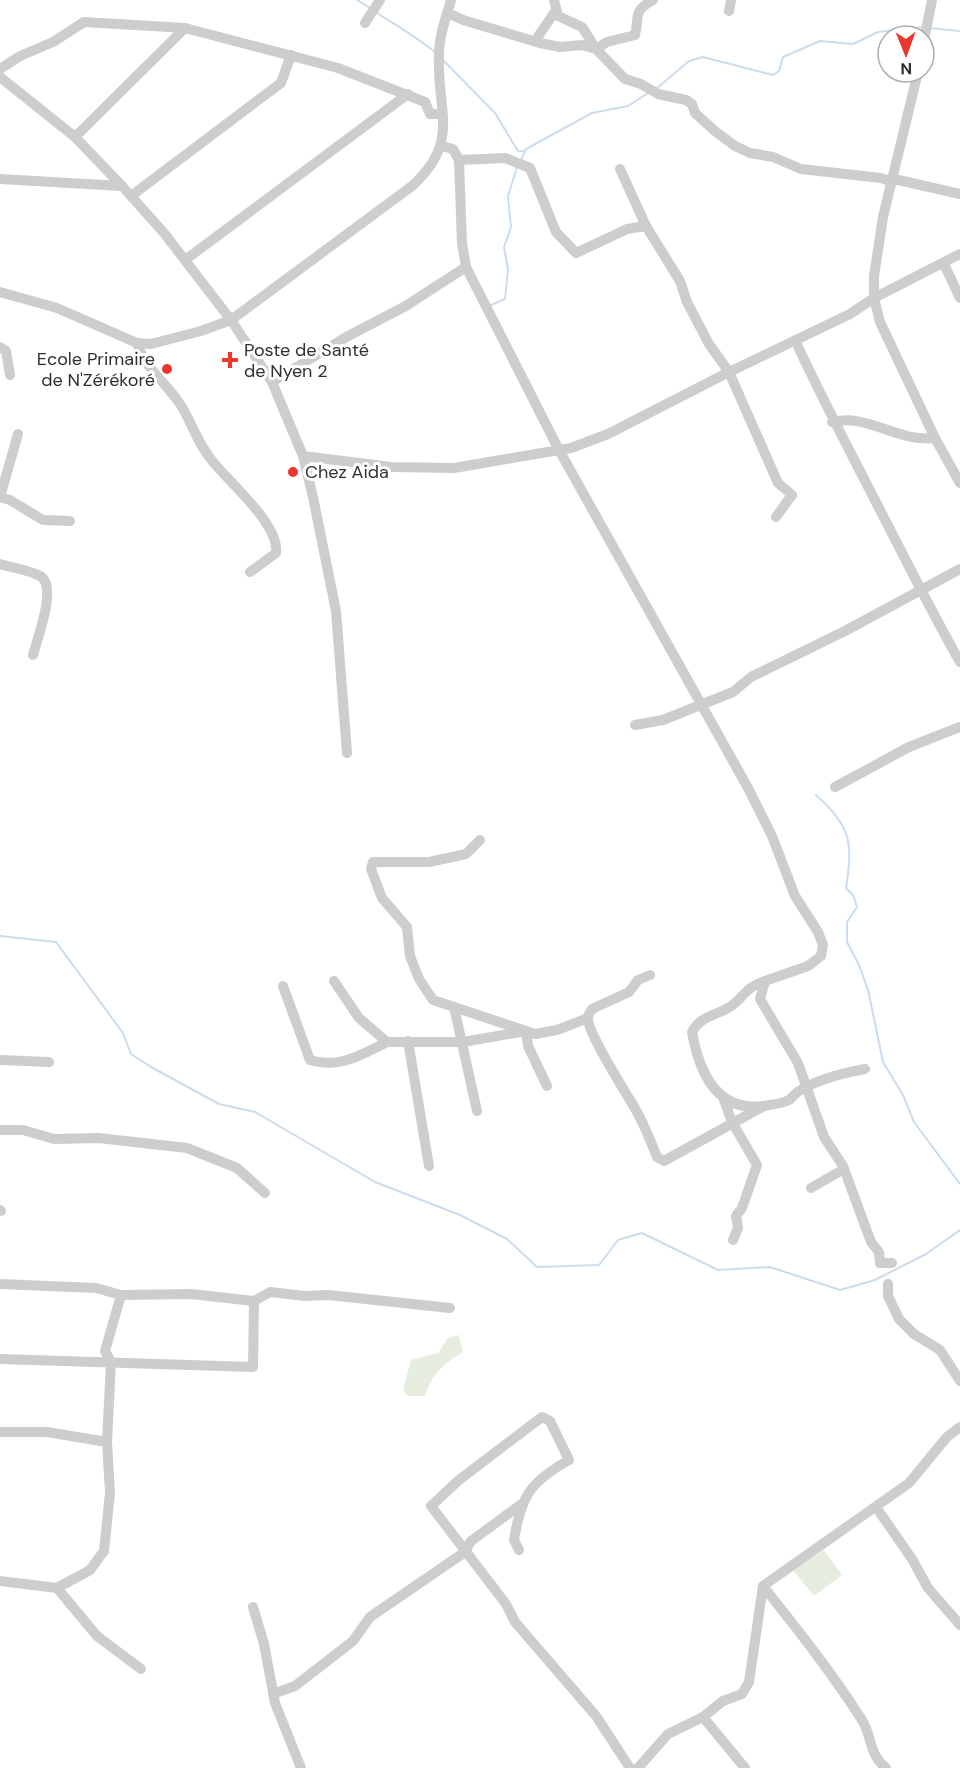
<svg xmlns="http://www.w3.org/2000/svg" width="960" height="1768" viewBox="0 0 960 1768" font-family="'DM Sans',sans-serif">
  <style>
    .green { fill: #e5eede }
    .lines { fill: none; stroke-linecap: round; stroke-linejoin: round }
    .stream { stroke: #cadcee; stroke-width: 2 }
    .minor { stroke: #cdcdcd; stroke-width: 10 }
    .poi-dot { fill: #ec372e; stroke: #fff; stroke-width: 2 }
    .labels { text-anchor: middle; stroke-width: 6; stroke-linejoin: round; paint-order: stroke }
    .poi-label { font-size: 18px; fill: #303030; stroke: #fff; text-anchor: start }
  </style>
  <rect width="100%" height="100%" fill="#fff"/>
  <g class="green">
    <path d="M459 1335 463 1352C443 1364 433 1373 425 1396H408L403 1390 411 1360 438 1353 448 1338Z"/>
    <path d="M824 1550 842 1575 814 1596 793 1570Z"/>
  </g>
  <g class="lines">
    <g class="stream">
      <path d="M357 0 370 8"/>
      <path d="M377 13C394 24 420 39 436 53"/>
      <path d="M929 28 960 31"/>
      <path d="M442 59 495 113 518 151H525"/>
      <path d="M656 89 689 61 703 57 773 75 779 71 783 57 820 41 853 44 878 32 923 27"/>
      <path d="M521 160 526 149 592 113 628 106 648 93"/>
      <path d="M491 305 505 299 508 269 504 247 511 227 508 196 517 167"/>
      <path d="M816 795C851 826 853 842 846 888L853 895 857 907 847 922V942L859 965 868 990 883 1062 903 1095 914 1122 960 1184"/>
      <path d="M0 936 56 942 123 1033 131 1054 151 1067 219 1104 255 1112 375 1182 460 1215 507 1239 537 1267 599 1265 618 1240 642 1233 718 1270 770 1267 840 1290 875 1280 926 1254 960 1230"/>
    </g>
    <g class="minor">
      <path d="M554 0 558 16 582 27 596 49 607 42 635 35C640 15 632 12 653 0"/>
      <path d="M729 11 731 0"/>
      <path d="M448 13 463 20 540 43 560 47 582 45 596 49 625 79 641 84 658 94 686 100 692 104 695 113 715 131 735 146 750 153 773 157 801 169 881 178 893 182"/>
      <path d="M365 23 380 0"/>
      <path d="M924 40 932 0"/>
      <path d="M535 41 556 10"/>
      <path d="M0 69 20 56 53 42 84 22 185 28 338 68 425 102 430 114H442"/>
      <path d="M918 72 883 217 874 276V298L880 322 935 438 960 483"/>
      <path d="M0 77 75 137 122 186 164 233 231 320 272 382 303 456 313 497 336 611 347 753"/>
      <path d="M75 137 185 28"/>
      <path d="M441 146 453 149 459 160 462 243 466 267 559 450 748 788 772 836 795 896 818 932 823 945 821 956 808 966 765 981 760 999 798 1063 824 1137 843 1166 871 1242 879 1252 880 1263H892"/>
      <path d="M459 160 505 158 530 168 556 232 576 253 627 229 646 226 680 281 687 302 709 344 729 372 778 483 792 495 776 517"/>
      <path d="M620 169 646 226"/>
      <path d="M0 179 122 186"/>
      <path d="M894 179 960 194"/>
      <path d="M131 196 281 83 291 55"/>
      <path d="M185 260 408 94"/>
      <path d="M944 264 960 298"/>
      <path d="M0 292 57 308 137 343 151 344 201 331 231 320 412 186C462 141 436 110 439 54 439 36 446 17 451 0"/>
      <path d="M795 340C822 399 852 455 881 512 907 562 932 613 960 662"/>
      <path d="M137 343C145 369 168 384 182 407 193 426 199 446 214 463 230 483 280 525 276 553L250 572"/>
      <path d="M0 347 6 351 10 375"/>
      <path d="M272 382 348 336 404 307 466 267"/>
      <path d="M832 422C868 413 898 443 935 438"/>
      <path d="M303 456 391 467 454 468 571 448 608 434 729 372 850 314 874 298 960 254"/>
      <path d="M0 497 10 500 43 520 70 521"/>
      <path d="M0 497 18 434"/>
      <path d="M0 564C13 568 29 570 40 576 58 586 37 639 33 655"/>
      <path d="M635 725 663 720 733 692 751 677 845 631 960 569"/>
      <path d="M835 787 909 747 960 727"/>
      <path d="M480 840 466 854 429 862H373L371 869 382 898 407 927 410 956 419 979 433 1000 535 1034 557 1030 588 1018"/>
      <path d="M650 975 638 980 629 992 592 1009C590 1012 588 1015 588 1018 587 1032 625 1091 633 1105 643 1121 650 1140 657 1157L664 1161 764 1106"/>
      <path d="M334 981 359 1018 387 1042H463L526 1031 528 1046 547 1086"/>
      <path d="M765 981C743 990 750 990 735 1003 721 1016 702 1013 692 1032 699 1071 716 1112 762 1106 769 1105 782 1104 789 1100 792 1098 795 1093 799 1091 818 1079 843 1073 865 1069"/>
      <path d="M283 986 310 1060C340 1069 360 1055 387 1042"/>
      <path d="M454 1007 477 1111"/>
      <path d="M408 1041 429 1166"/>
      <path d="M0 1060 49 1062"/>
      <path d="M724 1100 732 1122 757 1165 742 1208 736 1216 738 1228 733 1240"/>
      <path d="M0 1130H23L54 1139 99 1138 187 1148 237 1168 265 1193"/>
      <path d="M811 1188 844 1169"/>
      <path d="M0 1210 1 1211"/>
      <path d="M0 1284 96 1288 121 1295 191 1294 254 1301 253 1367 0 1359"/>
      <path d="M888 1284V1296L899 1319 914 1334 940 1350 960 1381"/>
      <path d="M254 1301 270 1292 305 1296 328 1295 450 1308"/>
      <path d="M0 1432H47L107 1442"/>
      <path d="M876 1507 912 1559 928 1588 960 1625"/>
      <path d="M519 1550 514 1540C521 1496 530 1482 569 1460L550 1421 542 1417 459 1480 431 1506 506 1604 515 1622 596 1716 630 1768"/>
      <path d="M0 1581 57 1588 90 1570 104 1551 110 1493 107 1442 111 1362 105 1351 121 1295"/>
      <path d="M763 1586C798 1630 832 1673 862 1720 872 1736 869 1755 886 1768"/>
      <path d="M57 1588 97 1636 141 1669"/>
      <path d="M253 1607 264 1644 275 1703 301 1768"/>
      <path d="M273 1694 295 1686 353 1641 370 1617 465 1552 471 1541 523 1503"/>
      <path d="M703 1717 745 1768"/>
      <path d="M638 1768 668 1734 703 1717 723 1701 742 1694 749 1682 763 1586 909 1483 947 1437 960 1427"/>
    </g>
  </g>
  <g class="poi-dot">
    <path d="M227 351h6v6h6v6h-6v6h-6v-6h-6v-6h6z"/>
    <circle cx="167" cy="369" r="6"/>
    <circle cx="293" cy="472" r="6"/>
  </g>
  <g class="labels">
    <g class="poi-label">
      <text x="244" y="356">Poste de Santé<tspan x="244" dy="21">de Nyen 2</tspan></text>
      <text x="155" y="365" text-anchor="end">Ecole Primaire<tspan x="155" dy="21">de N'Zérékoré</tspan></text>
      <text x="305" y="478">Chez Aida</text>
    </g>
  </g>
  <g transform="translate(906 54) rotate(179)"><circle r="28" fill="#ffffff" stroke="#acacac" stroke-width="1.5"/>
  <path d="M0-4.5L10 22L0 15L-10 22Z" fill="#ec372e"/>
  <text y="-9" font-size="16" font-weight="bold" text-anchor="middle" fill="#303030">N</text>
  </g>
</svg>
